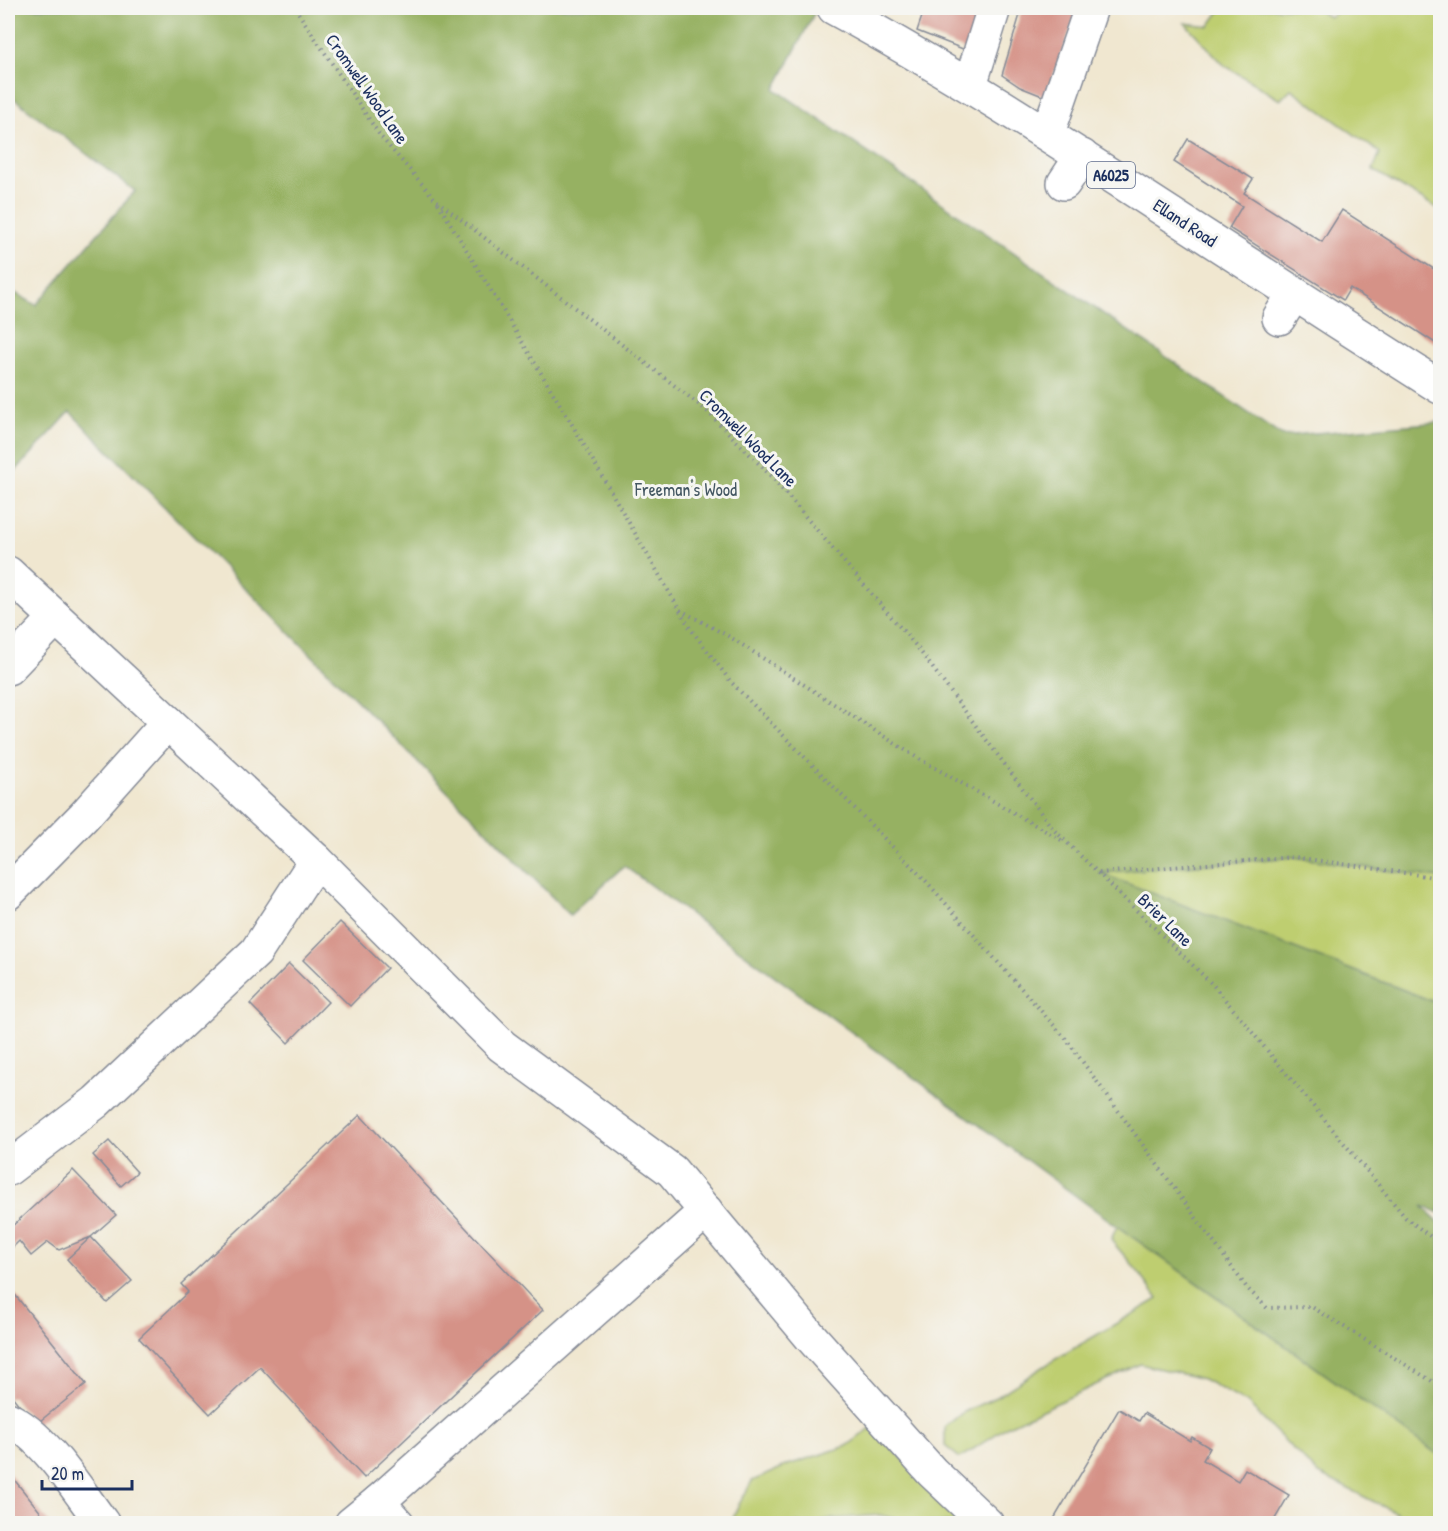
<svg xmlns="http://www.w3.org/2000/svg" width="1448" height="1531" viewBox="0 0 1448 1531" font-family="'Patrick Hand',sans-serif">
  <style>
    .green { fill: #bece70; stroke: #6c7e67; stroke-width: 1.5 }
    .forest { fill: #96b162; stroke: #587060; stroke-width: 1.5 }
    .building { fill: #d59287 }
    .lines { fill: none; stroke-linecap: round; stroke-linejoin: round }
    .minor-casing { stroke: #868b97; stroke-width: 36 }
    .major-casing { stroke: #868b97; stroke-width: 36 }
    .path { stroke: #868b97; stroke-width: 4; stroke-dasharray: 1.5 4.5; stroke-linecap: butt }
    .minor { stroke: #fff; stroke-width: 33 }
    .major { stroke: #fff; stroke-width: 33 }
    .labels { text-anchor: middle; stroke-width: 6; stroke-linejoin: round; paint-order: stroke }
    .shield { fill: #f6f6f2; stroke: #5d6b8a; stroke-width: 1.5 }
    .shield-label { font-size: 16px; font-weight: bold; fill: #1b2f5e }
    .street-label { font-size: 18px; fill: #1b2f5e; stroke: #f6f6f2 }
    .park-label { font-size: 18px; fill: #445762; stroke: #f6f6f2 }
  </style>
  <rect width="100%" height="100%" fill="#f6f6f2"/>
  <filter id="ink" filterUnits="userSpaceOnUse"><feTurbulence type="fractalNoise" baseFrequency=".0167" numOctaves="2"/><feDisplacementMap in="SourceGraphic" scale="12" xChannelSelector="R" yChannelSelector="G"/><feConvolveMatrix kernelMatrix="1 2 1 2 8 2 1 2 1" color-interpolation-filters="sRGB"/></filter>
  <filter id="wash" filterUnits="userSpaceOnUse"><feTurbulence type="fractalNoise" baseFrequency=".008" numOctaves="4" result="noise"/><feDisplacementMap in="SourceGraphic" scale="24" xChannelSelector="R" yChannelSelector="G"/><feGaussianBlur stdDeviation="1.35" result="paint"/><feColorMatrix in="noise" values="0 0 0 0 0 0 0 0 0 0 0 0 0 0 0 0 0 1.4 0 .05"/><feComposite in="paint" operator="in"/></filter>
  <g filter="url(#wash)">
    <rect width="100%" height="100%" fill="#f0e7d0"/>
    <g class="green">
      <path d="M1222 8H1315L1329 17 1345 8H1440V210L1373 170 1380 153 1291 89 1280 100 1224 65 1185 23 1209 26Z"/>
      <path d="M1294 857 1440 878V1004L1098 873Z"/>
      <path d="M1117 1226 1440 1456V1523H1420L1406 1518 1317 1473 1247 1403 1203 1379 1140 1364 1008 1426 960 1458 945 1446V1427L962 1413 998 1396 1054 1360 1158 1299 1140 1274 1111 1240Z"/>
      <path d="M871 1428 969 1523H913L880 1515 823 1520 819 1523 731 1524 737 1508 752 1481 788 1465 847 1446Z"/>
    </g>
    <path class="forest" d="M8 8H817L775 89 1282 436 1440 422V878L1294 857 1100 873 1440 1004V1213L1422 1206 1440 1223V1456L1117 1226 624 866 570 915 70 412 8 479V289L36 305 135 191 8 94Z"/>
    <g id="blocks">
      <g class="building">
        <path d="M925 8H984L968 51 917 31Z"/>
        <path d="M1022 8H1079L1045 97 1020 87 1002 75Z"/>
        <path d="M1188 139 1253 179 1244 193 1322 242 1342 210 1440 273V346L1350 288 1343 300 1229 228 1242 206 1174 162Z"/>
        <path d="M340 922 387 968 350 1006 303 960Z"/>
        <path d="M289 964 328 1002 288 1043 250 1004Z"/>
        <path d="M360 1115 543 1310 364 1478 260 1367 210 1414 139 1338 188 1292 181 1284Z"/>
        <path d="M109 1141 137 1172 121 1186 93 1155Z"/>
        <path d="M73 1170 116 1215 91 1237 132 1281 107 1303 67 1259 91 1237 59 1250 48 1242 31 1256 19 1241 8 1252V1228L9 1229Z"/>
        <path d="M8 1286 86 1384 35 1425 12 1396 8 1399Z"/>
        <path d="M1119 1409 1139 1421 1144 1413 1190 1441 1192 1437 1210 1448 1203 1460 1238 1481 1245 1469 1289 1495 1272 1524H1051Z"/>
        <path d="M8 1472 50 1524H8Z"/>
      </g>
    </g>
  </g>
  <g filter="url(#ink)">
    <use href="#blocks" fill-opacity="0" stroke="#868b97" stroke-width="1.5"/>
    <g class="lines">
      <g class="minor-casing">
        <g id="minor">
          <path d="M970 85 994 8"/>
          <path d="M1048 133 1091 8"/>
          <path d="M1064 183 1082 156"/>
          <path d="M1279 318 1294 294"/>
          <path d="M8 573 316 860"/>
          <path d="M8 668 56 618"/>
          <path d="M8 893 84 816 168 722"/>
          <path d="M8 1169 96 1102 256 952 316 860 502 1046 672 1171 810 1336 932 1472 987 1524"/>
          <path d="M8 1419C45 1436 78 1491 103 1524"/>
          <path d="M378 1502 706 1211"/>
          <path d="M351 1524 378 1502 398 1524"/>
        </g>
      </g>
      <g class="major-casing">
        <path id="major" d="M834 8C952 72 1064 145 1177 218 1265 275 1352 331 1440 387"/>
      </g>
      <g class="path">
        <path d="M295 8 381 137 436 200 706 410 769 474 917 647 1053 829 1213 985 1406 1218 1440 1244"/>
        <path d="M438 203 570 421 690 628 731 682 925 880 1066 1039 1247 1288 1267 1308 1312 1307 1440 1386"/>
        <path d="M680 610 730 637 916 757 1063 841"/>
        <path d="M1099 873 1294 857 1440 878"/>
      </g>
      <use href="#minor" class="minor"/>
      <use href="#major" class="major"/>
    </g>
  </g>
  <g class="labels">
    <rect class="shield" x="1087" y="162" width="48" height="26" rx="4.5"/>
    <g class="shield-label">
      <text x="1111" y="181">A6025</text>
    </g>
    <g class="street-label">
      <text transform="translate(367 89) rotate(55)" y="6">Cromwell Wood Lane</text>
      <text transform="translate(1185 223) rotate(33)" y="6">Elland Road</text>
      <text transform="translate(748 438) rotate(45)" y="6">Cromwell Wood Lane</text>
      <text transform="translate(1165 920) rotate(44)" y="6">Brier Lane</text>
    </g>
    <g class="park-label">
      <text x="686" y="496">Freeman's Wood</text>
    </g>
  </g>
  <rect width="1448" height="1531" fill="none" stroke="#f6f6f2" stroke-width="30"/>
  <path d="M42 1480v9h90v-9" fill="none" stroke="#1b2f5e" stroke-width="3"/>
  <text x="51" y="1480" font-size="18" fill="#1b2f5e" stroke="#f6f6f2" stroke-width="4.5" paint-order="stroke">20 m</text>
</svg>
